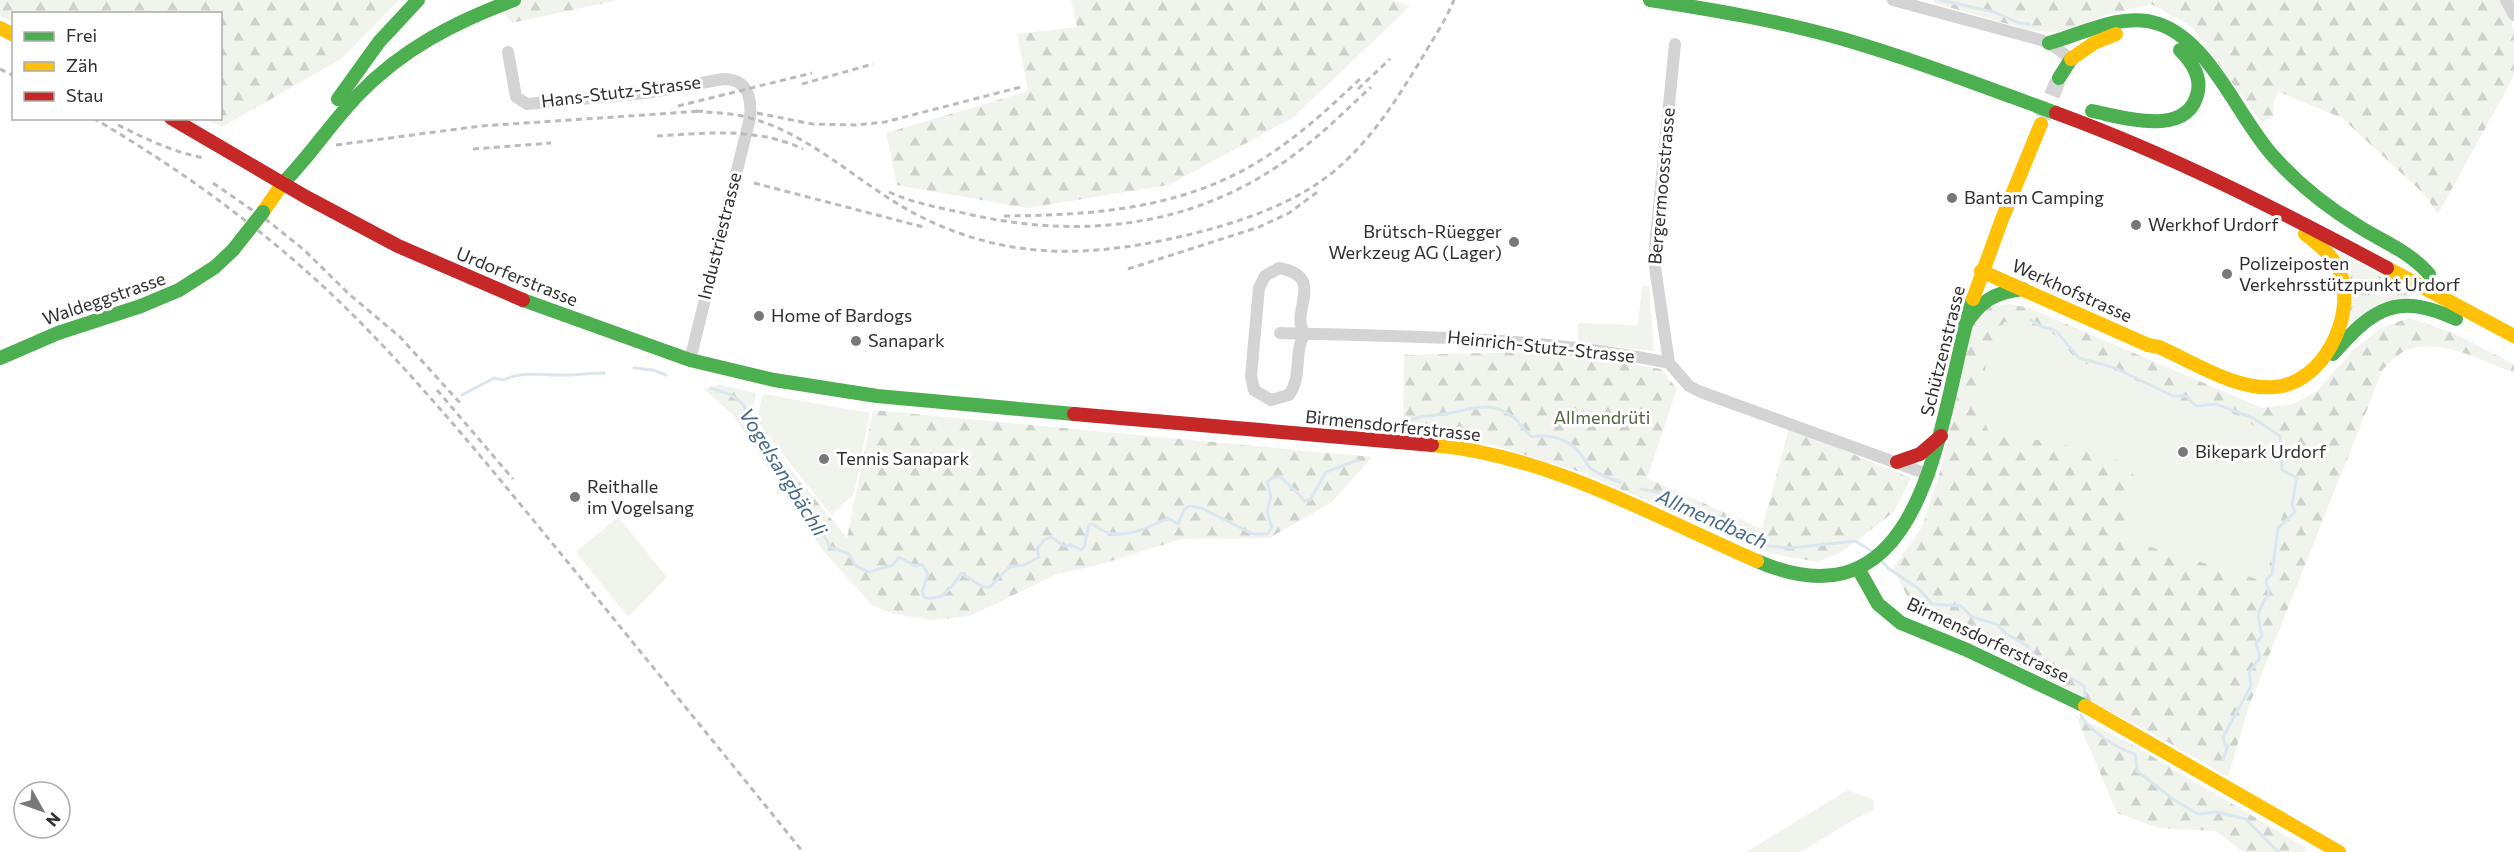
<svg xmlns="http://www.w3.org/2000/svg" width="2514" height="852" viewBox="0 0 2514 852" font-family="Commissioner,sans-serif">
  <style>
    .grass { fill: url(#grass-tufts) }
    .forest { fill: url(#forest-firs) }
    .garden { fill: #f0f4ed }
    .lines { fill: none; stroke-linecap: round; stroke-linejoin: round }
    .stream { stroke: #dbe6ef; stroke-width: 3 }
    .secondary-tunnel { stroke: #d5d5d5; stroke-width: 16; stroke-dasharray: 16 8; stroke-linecap: butt }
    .street { stroke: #d4d4d4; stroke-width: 12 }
    .fast { stroke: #4caf50; stroke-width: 14 }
    .slow { stroke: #ffc107; stroke-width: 14 }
    .jam { stroke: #c62828; stroke-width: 14 }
    .rail { stroke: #bbb; stroke-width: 3; stroke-dasharray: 6 4.5; stroke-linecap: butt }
    .fast-bridge { stroke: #4caf50; stroke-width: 14 }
    .poi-dot { fill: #787878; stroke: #fff; stroke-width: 2 }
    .labels { text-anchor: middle; stroke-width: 6; stroke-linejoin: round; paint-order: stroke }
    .street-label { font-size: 18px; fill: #2f2f2f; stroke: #fff }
    .poi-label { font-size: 18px; fill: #2f2f2f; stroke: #fff; text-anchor: start }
    .park-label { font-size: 18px; fill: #4f6640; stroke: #fff }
    .water-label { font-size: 20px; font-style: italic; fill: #456a89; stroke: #fff }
  </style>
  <defs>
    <pattern id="grass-tufts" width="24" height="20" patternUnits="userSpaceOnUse" patternTransform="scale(1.5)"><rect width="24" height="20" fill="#f0f4ed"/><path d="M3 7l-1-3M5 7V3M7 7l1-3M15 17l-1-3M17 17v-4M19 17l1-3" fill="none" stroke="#ced2cc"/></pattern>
    <pattern id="forest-firs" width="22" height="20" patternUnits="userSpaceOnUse" patternTransform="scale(1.5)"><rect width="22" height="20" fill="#f0f4ed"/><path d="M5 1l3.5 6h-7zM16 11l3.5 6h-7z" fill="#ced2cc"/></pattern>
  </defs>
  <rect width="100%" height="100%" fill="#fff"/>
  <path class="grass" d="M2338 252 2415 294 2342 329Z"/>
  <g class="forest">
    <path d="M0 0H399L341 59 222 127 205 119 220 118V14H14L13 22 0 16Z"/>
    <path d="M494 0H618L512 23Z"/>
    <path d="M1071 0H1391L1410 6 1294 117 1169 185 1027 208 897 185 886 133 1028 91 1017 34 1077 27Z"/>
    <path d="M1934 0H2514V20L2511 24 2514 30V76L2438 214 2425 195 2342 118 2279 92 2274 100 2273 117 2262 123 2191 26 2151 4 2104 16 2064 32 2032 31 1934 3Z"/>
    <path d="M2010 304 2029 308 2262 408 2293 404 2317 391 2353 350 2381 328 2409 318 2451 332 2514 364V373C2483 361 2443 339 2409 349 2400 351 2390 363 2383 369L2249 706 2228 777 2152 733 1932 620 1909 600 1893 568 1922 527 1942 465 1973 322 1986 306Z"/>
    <path d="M1563 351 1661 369 1677 389 1647 478 1762 529 1789 428 1911 478 1894 512 1843 551 1818 562 1773 554 1580 472 1493 445 1403 432 1404 355Z"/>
    <path d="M720 385 756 393 750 420 847 538 873 410 1372 457 1332 502 1269 538 1182 539 1095 566 1057 574 970 616 932 620 895 614 873 606 823 551 733 415 704 389Z"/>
    <path d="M2076 716 2128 742 2305 847 2308 852H2243L2216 831 2159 828 2117 813Z"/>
  </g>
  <g class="garden">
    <path d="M1642 286H1649L1654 351 1578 343V323L1638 325Z"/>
    <path d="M2004 322 2027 324 2055 335 2079 362 2117 372 2190 405 2227 410 2272 436 2274 450 2291 483 2267 574 2257 579 2131 541 2126 528 2137 479C2133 474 2129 469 2124 465 2101 447 2020 437 1990 434 1978 414 1983 374 1989 351 1992 341 2000 331 2004 322Z"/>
    <path d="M763 394 870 413 854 494 831 515 756 420Z"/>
    <path d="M618 517 667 577 628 617 576 552Z"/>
    <path d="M1848 790 1874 800V810L1855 819 1801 852H1746Z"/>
  </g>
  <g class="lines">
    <g class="stream">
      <path d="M1940 0 1994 12 2019 23 2029 24"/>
      <path d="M2031 320 2040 326 2056 331 2079 358 2115 368 2173 396H2186L2196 406 2216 404 2253 418 2280 436 2282 470 2297 478 2292 504 2295 512 2278 528 2272 574 2266 580 2269 594C2256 612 2257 616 2262 636L2256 643 2260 658 2249 672 2251 686 2223 737 2225 745 2228 746 2223 759"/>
      <path d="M634 368 653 370 666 375"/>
      <path d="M711 388 731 395 743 404 755 430 764 439 776 465 806 502 830 547 849 554 856 566 869 572 893 565 899 557 915 566 922 564 928 574 922 592 925 598C945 600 951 588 961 573L983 587H990L1009 567 1024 565 1039 557 1037 549 1044 540 1051 537 1064 546 1071 545 1081 550 1084 547 1089 525 1093 524C1114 544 1144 530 1168 518L1178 524 1184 510 1189 506 1201 508 1253 534H1267L1272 527 1267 512 1271 496 1267 482 1272 478 1280 476C1287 485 1298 491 1304 501L1310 500 1326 472 1358 460"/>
      <path d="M462 395 494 378 503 380C524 370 542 376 565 375 578 375 591 373 604 373"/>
      <path d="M1408 422C1418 415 1431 416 1444 414 1468 411 1489 398 1513 417 1520 422 1524 431 1532 437 1550 433 1571 440 1582 456 1585 460 1587 464 1590 468 1599 475 1609 478 1620 482"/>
      <path d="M1641 489 1662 493 1686 507 1718 517 1730 529 1754 535 1767 546 1791 548 1855 541 1875 553"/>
      <path d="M1881 560 1888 568 1919 589 1932 604 1961 606 1972 617 1996 624 2007 634 2026 645 2040 662 2061 672 2084 686 2085 696"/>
      <path d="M2081 715C2087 730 2120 750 2135 754L2137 771 2174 800 2198 814 2216 812 2246 819 2278 852"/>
    </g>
    <path class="secondary-tunnel" d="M2043 118 2059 78"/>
    <g class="street">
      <path d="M1893 0 2041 40 2055 47 2071 59"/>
      <path d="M2506 0 2514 15"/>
      <path d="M508 52 516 97 527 104 646 93 723 79C747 79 752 96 750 118L690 360"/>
      <path d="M1279 268C1328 277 1288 312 1305 334 1293 350 1303 376 1289 395L1271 400 1254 390 1251 376 1259 288 1265 276Z"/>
      <path d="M1280 333C1411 337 1541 336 1669 363L1689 386 1701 392 1930 475"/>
      <path d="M1669 363 1655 267V247L1675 44"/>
    </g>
    <g class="fast">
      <path d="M1650 0C1715 10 1780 21 1843 39 1915 60 1985 87 2056 113"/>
      <path d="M2049 43C2083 34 2123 11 2159 24 2211 42 2238 118 2274 157 2298 184 2327 207 2358 226 2383 242 2409 251 2429 274"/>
      <path d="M2059 78 2071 59"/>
      <path d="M338 99 379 42 418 0"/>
      <path d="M2092 111C2123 117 2189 139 2198 91 2201 75 2191 61 2180 50"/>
      <path d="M283 183C310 156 331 123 358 95 402 49 455 22 514 0"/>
      <path d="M523 300 690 360 774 380 877 396 1074 414"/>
      <path d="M1964 327C1979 302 1994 292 2023 289"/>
      <path d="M2333 354C2373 308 2397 292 2456 319"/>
      <path d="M0 358 58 333 141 306 179 290 215 267 233 250"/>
      <path d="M1757 561C1932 637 1939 406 1973 299"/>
      <path d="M1859 570 1878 604 1901 623 1967 650 2085 706"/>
    </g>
    <g class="slow">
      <path d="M0 28 14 35"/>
      <path d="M2071 59 2094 43 2116 34"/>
      <path d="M263 212 283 183"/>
      <path d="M2387 268 2514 336"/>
      <path d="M1981 271 2148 345"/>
      <path d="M1973 299 2002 219 2041 124"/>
      <path d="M2148 345 2159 347C2193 362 2237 391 2275 387 2323 383 2355 318 2341 275 2335 257 2319 245 2305 234"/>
      <path d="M1432 445C1548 455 1653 516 1757 561"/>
      <path d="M2085 706 2339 852"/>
    </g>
    <g class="jam">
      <path d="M2056 113C2171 155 2279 210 2387 268"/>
      <path d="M171 118 306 197 398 246 523 300"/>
      <path d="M1074 414 1432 445"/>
      <path d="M1897 462 1920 454 1941 436"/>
    </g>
    <g class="rail">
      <path d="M0 69 14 76"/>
      <path d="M802 84 873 64"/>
      <path d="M1358 89 1390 59"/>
      <path d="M678 106 812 73"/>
      <path d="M696 111C714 113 733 113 750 118 819 137 869 195 934 223 1023 263 1105 255 1196 233 1242 221 1290 205 1328 176 1368 145 1393 105 1419 63 1431 42 1445 22 1454 0"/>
      <path d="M757 113 812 124 856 125 885 122 1021 87"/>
      <path d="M93 118C189 174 281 242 359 321 437 400 505 486 575 571 651 665 727 758 803 852"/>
      <path d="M118 125C146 139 173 152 204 158"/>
      <path d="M657 136C706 133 757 127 803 149"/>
      <path d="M336 145 481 126 703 111"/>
      <path d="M473 149 551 143"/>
      <path d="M213 183 268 221 303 249 349 294 400 337 462 405"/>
      <path d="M754 183 927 228"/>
      <path d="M889 192C911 202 935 207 959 212 1071 239 1183 231 1281 164 1314 142 1342 114 1371 87"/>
      <path d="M1004 216C1101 215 1194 208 1276 150 1307 129 1333 104 1360 79"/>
      <path d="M1128 269 1259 227 1289 213 1320 190"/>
      <path d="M437 390 513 479"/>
    </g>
    <path class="fast-bridge" d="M233 250 263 212"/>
  </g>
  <g class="poi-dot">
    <circle cx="1952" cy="198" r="6"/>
    <circle cx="2136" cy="225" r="6"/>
    <circle cx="1514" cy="242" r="6"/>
    <circle cx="2227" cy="274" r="6"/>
    <circle cx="759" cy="316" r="6"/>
    <circle cx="856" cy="341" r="6"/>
    <circle cx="2183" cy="452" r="6"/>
    <circle cx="824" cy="459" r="6"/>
    <circle cx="575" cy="497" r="6"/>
  </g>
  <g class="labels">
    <g class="street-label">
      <text transform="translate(621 92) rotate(-7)" y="6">Hans-Stutz-Strasse</text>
      <text transform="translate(1662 186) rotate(-85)" y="6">Bergermoosstrasse</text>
      <text transform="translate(720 236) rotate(-76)" y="6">Industriestrasse</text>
      <text transform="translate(517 277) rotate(22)" y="6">Urdorferstrasse</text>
      <text transform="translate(2072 291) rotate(24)" y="6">Werkhofstrasse</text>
      <text transform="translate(104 299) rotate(-19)" y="6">Waldeggstrasse</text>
      <text transform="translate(1541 347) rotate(6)" y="6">Heinrich-Stutz-Strasse</text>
      <text transform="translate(1943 351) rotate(-76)" y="6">Schützenstrasse</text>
      <text transform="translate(1393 426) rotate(6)" y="6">Birmensdorferstrasse</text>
      <text transform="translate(1988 640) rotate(25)" y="6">Birmensdorferstrasse</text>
    </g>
    <g class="poi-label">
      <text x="1964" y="204">Bantam Camping</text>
      <text x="2148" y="231">Werkhof Urdorf</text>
      <text x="1502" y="238" text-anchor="end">Brütsch-Rüegger<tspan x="1502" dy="21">Werkzeug AG (Lager)</tspan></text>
      <text x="2239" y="270">Polizeiposten<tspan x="2239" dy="21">Verkehrsstützpunkt Urdorf</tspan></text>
      <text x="771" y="322">Home of Bardogs</text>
      <text x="868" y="347">Sanapark</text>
      <text x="2195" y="458">Bikepark Urdorf</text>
      <text x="836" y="465">Tennis Sanapark</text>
      <text x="587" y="493">Reithalle<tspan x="587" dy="21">im Vogelsang</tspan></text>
    </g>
    <g class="park-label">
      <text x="1602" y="424">Allmendrüti</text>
    </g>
    <g class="water-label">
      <text transform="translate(783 472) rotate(58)" y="7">Vogelsangbächli</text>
      <text transform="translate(1712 519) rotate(24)" y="7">Allmendbach</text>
    </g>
  </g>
  <rect x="12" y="12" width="210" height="108" fill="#ffffff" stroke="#acacac" stroke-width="1.5"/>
  <rect x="24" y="32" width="30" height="9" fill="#4caf50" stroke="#acacac" stroke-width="1.5"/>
  <text x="66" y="42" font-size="18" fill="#2f2f2f">Frei</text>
  <rect x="24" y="62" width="30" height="9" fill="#ffc107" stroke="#acacac" stroke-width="1.5"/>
  <text x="66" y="72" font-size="18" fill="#2f2f2f">Zäh</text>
  <rect x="24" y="92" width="30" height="9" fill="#c62828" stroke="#acacac" stroke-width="1.5"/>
  <text x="66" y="102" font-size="18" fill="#2f2f2f">Stau</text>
  <g transform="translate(42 810) rotate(130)"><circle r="28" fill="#ffffff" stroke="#acacac" stroke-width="1.5"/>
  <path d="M0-4.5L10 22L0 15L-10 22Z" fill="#787878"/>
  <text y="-9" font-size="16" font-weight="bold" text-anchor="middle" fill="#2f2f2f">N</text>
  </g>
</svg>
